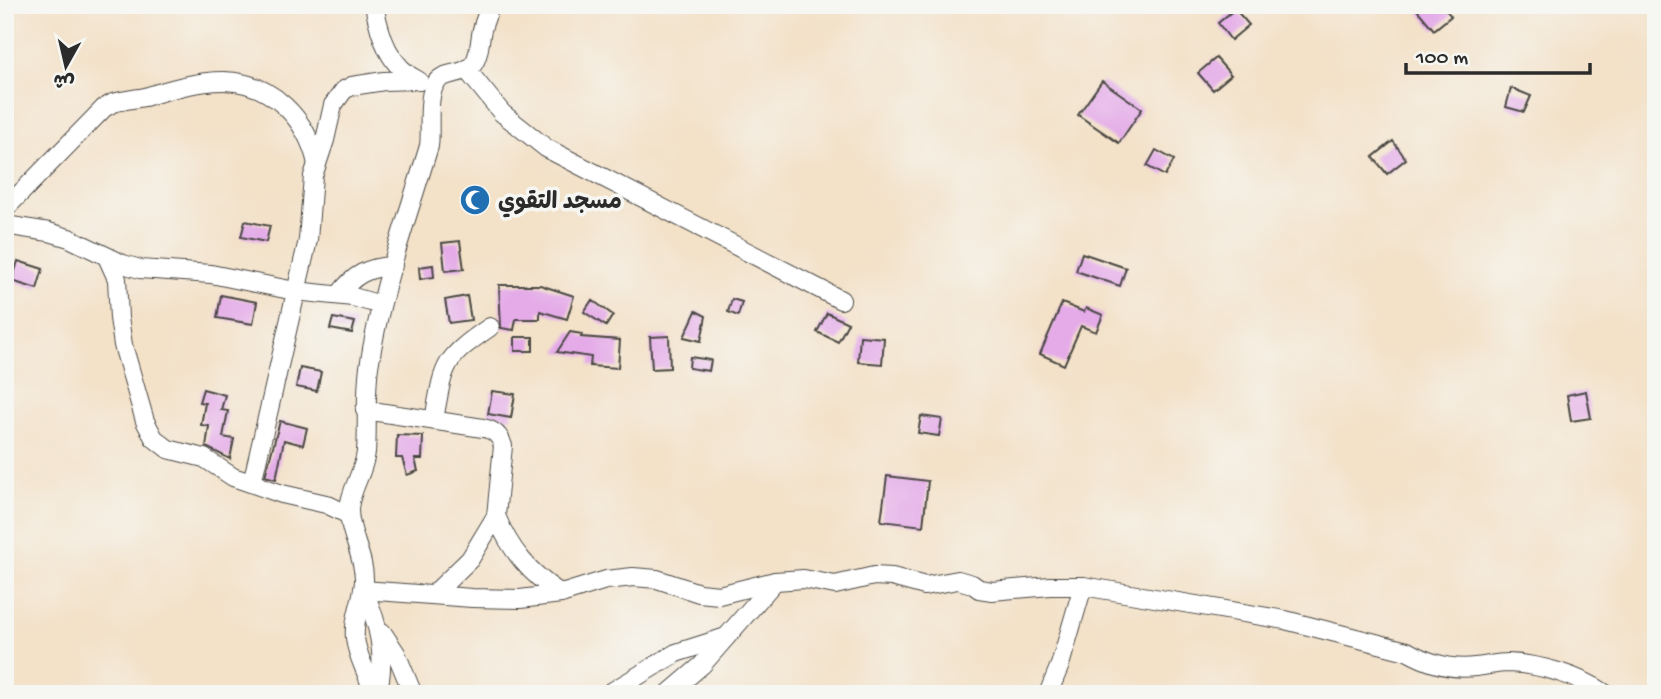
<svg xmlns="http://www.w3.org/2000/svg" width="1661" height="699" viewBox="0 0 1661 699" font-family="'Gochi Hand','Playpen Sans Arabic',sans-serif">
  <style>
    .building { fill: #e4abe8 }
    .lines { fill: none; stroke-linecap: round; stroke-linejoin: round }
    .minor-casing { stroke: #494643; stroke-width: 20 }
    .minor { stroke: #fff; stroke-width: 18 }
    .labels { text-anchor: middle; stroke-width: 7; stroke-linejoin: round; paint-order: stroke }
    .poi-label { font-size: 23px; font-weight: bold; fill: #2b2b2b; stroke: #f6f6f2; text-anchor: start }
  </style>
  <rect width="100%" height="100%" fill="#f6f6f2"/>
  <filter id="ink" filterUnits="userSpaceOnUse"><feTurbulence type="fractalNoise" baseFrequency=".0143" numOctaves="2"/><feDisplacementMap in="SourceGraphic" scale="14" xChannelSelector="R" yChannelSelector="G"/><feConvolveMatrix kernelMatrix="1 2 1 2 8 2 1 2 1" color-interpolation-filters="sRGB"/></filter>
  <filter id="wash" filterUnits="userSpaceOnUse"><feTurbulence type="fractalNoise" baseFrequency=".00686" numOctaves="4" result="noise"/><feDisplacementMap in="SourceGraphic" scale="28" xChannelSelector="R" yChannelSelector="G"/><feGaussianBlur stdDeviation="1.57" result="paint"/><feColorMatrix in="noise" values="0 0 0 0 0 0 0 0 0 0 0 0 0 0 0 0 0 1.4 0 .05"/><feComposite in="paint" operator="in"/></filter>
  <g filter="url(#wash)">
    <rect width="100%" height="100%" fill="#f3e1c8"/>
    <g id="blocks">
      <g class="building">
        <path d="M1413 5H1442L1451 16 1434 30Z"/>
        <path d="M1235 9 1249 25 1231 40 1218 23Z"/>
        <path d="M1216 58 1231 75 1213 90 1198 73Z"/>
        <path d="M1102 81 1142 109 1119 143 1078 115Z"/>
        <path d="M1511 88 1531 96 1524 112 1506 107Z"/>
        <path d="M1393 141 1406 159 1387 174 1373 157Z"/>
        <path d="M1156 150 1174 160 1165 176 1147 166Z"/>
        <path d="M245 221 270 226 266 242 241 237Z"/>
        <path d="M460 241 464 269 445 271 442 243Z"/>
        <path d="M1082 253 1126 268 1120 286 1076 271Z"/>
        <path d="M18 261 43 269 37 289 12 281Z"/>
        <path d="M433 265 434 277 420 279 419 267Z"/>
        <path d="M499 285H540L574 296 567 319 540 311V319H516L514 330 501 328Z"/>
        <path d="M221 295 257 302 253 324 217 318Z"/>
        <path d="M467 296 471 320 449 323 445 300Z"/>
        <path d="M732 299 742 302 738 316 728 312Z"/>
        <path d="M592 300 613 315 606 326 584 312Z"/>
        <path d="M1062 303 1084 312 1086 308 1103 315 1096 332 1081 326 1064 365 1040 354Z"/>
        <path d="M696 311 706 316 701 341 684 337Z"/>
        <path d="M827 313 848 323 838 342 817 332Z"/>
        <path d="M333 318 355 322 352 333 330 329Z"/>
        <path d="M570 332 582 334 581 337 620 340 618 368 590 366 591 357 557 352Z"/>
        <path d="M669 336 670 368 652 369 650 337Z"/>
        <path d="M860 336 884 338 882 364 858 362Z"/>
        <rect x="515" y="337" width="18" height="14"/>
        <path d="M690 357 711 360 709 371 689 368Z"/>
        <path d="M300 368 321 372 317 391 296 387Z"/>
        <path d="M203 389 225 395 221 410 228 411 223 437 234 439 230 459 206 447 209 426 201 425 205 403 199 402Z"/>
        <path d="M492 391 515 394 511 418 488 414Z"/>
        <path d="M1586 391 1591 418 1571 421 1567 395Z"/>
        <path d="M921 416 942 419 939 436 918 433Z"/>
        <path d="M280 421 307 428 303 445 284 440 276 479 265 476Z"/>
        <path d="M397 435 423 436 422 459H415L418 471 407 475 402 458H396Z"/>
        <path d="M887 476 928 481 923 526 881 521Z"/>
      </g>
    </g>
  </g>
  <g filter="url(#ink)">
    <use href="#blocks" fill-opacity="0" stroke="#494643" stroke-width="2"/>
    <g class="lines">
      <g class="minor-casing">
        <g id="minor">
          <path d="M374 5C380 36 389 67 419 81"/>
          <path d="M467 70 502 113 546 148 841 300"/>
          <path d="M5 209 104 108 113 103C124 100 134 99 145 97 170 89 197 81 224 81 272 82 307 119 317 164"/>
          <path d="M5 225 49 232 69 238 123 264 140 269 211 274 295 291 353 297 381 305"/>
          <path d="M107 257 117 279 119 318 123 345 145 421 154 438 168 449 204 458 233 477 282 494 326 504 349 515"/>
          <path d="M339 295C353 275 368 267 393 266"/>
          <path d="M365 410 483 428C494 430 500 435 503 446L496 516 470 559 434 594"/>
          <path d="M434 420C444 364 442 360 490 327"/>
          <path d="M252 483 308 240 313 176 325 140 333 105 344 90 352 86 384 81 417 80"/>
          <path d="M496 516C510 550 530 574 561 594"/>
          <path d="M382 632 396 653 413 694"/>
          <path d="M373 694C369 674 357 658 355 638 353 618 363 601 364 581 365 556 348 533 349 508 351 488 364 472 366 452 368 424 365 396 369 367 380 292 407 219 429 146 432 126 423 83 445 76 456 72 467 73 474 63 481 52 479 38 483 26 485 19 488 12 491 5"/>
          <path d="M377 694C387 657 379 623 363 590L472 598 520 599 561 594 606 580 633 577 657 579 699 593 719 595 775 581 804 579 835 585 874 576 892 577 925 586 958 580 972 584 979 589 992 591 1050 586H1083L1285 620 1407 651C1428 663 1451 670 1475 667 1486 666 1497 663 1508 663 1540 664 1579 676 1606 694"/>
          <path d="M608 694 676 653 726 637"/>
          <path d="M668 694 702 665 775 581"/>
          <path d="M1048 694 1060 665 1083 586"/>
        </g>
      </g>
      <use href="#minor" class="minor"/>
    </g>
  </g>
  <defs>
    <g id="mosque-disc" transform="scale(1.575)"><circle r="9.5" fill="#1f6fb2" stroke="#f6f6f2"/><path d="M3.5-4.9A6 6 0 1 0 3.5 4.9A5 5 0 1 1 3.5-4.9Z" fill="#fff"/></g>
  </defs>
  <g fill-rule="evenodd">
    <use href="#mosque-disc" x="475" y="200"/>
  </g>
  <g class="labels">
    <g class="poi-label">
      <text x="498" y="208">مسجد التقوي</text>
    </g>
  </g>
  <rect width="1661" height="699" fill="none" stroke="#f6f6f2" stroke-width="28"/>
  <g transform="translate(66 66) rotate(188)" stroke="#f6f6f2" stroke-width="5" paint-order="stroke">
  <path d="M0-5L12 26L0 18L-12 26Z" fill="#2b2b2b"/>
  <text y="-10" font-size="19" font-weight="bold" text-anchor="middle" fill="#2b2b2b">ش</text>
  </g>
  <path d="M1406 63v10h184v-10" fill="none" stroke="#2b2b2b" stroke-width="3.5"/>
  <text x="1416" y="63" font-size="21" fill="#2b2b2b" stroke="#f6f6f2" stroke-width="5" paint-order="stroke">100 m</text>
</svg>
